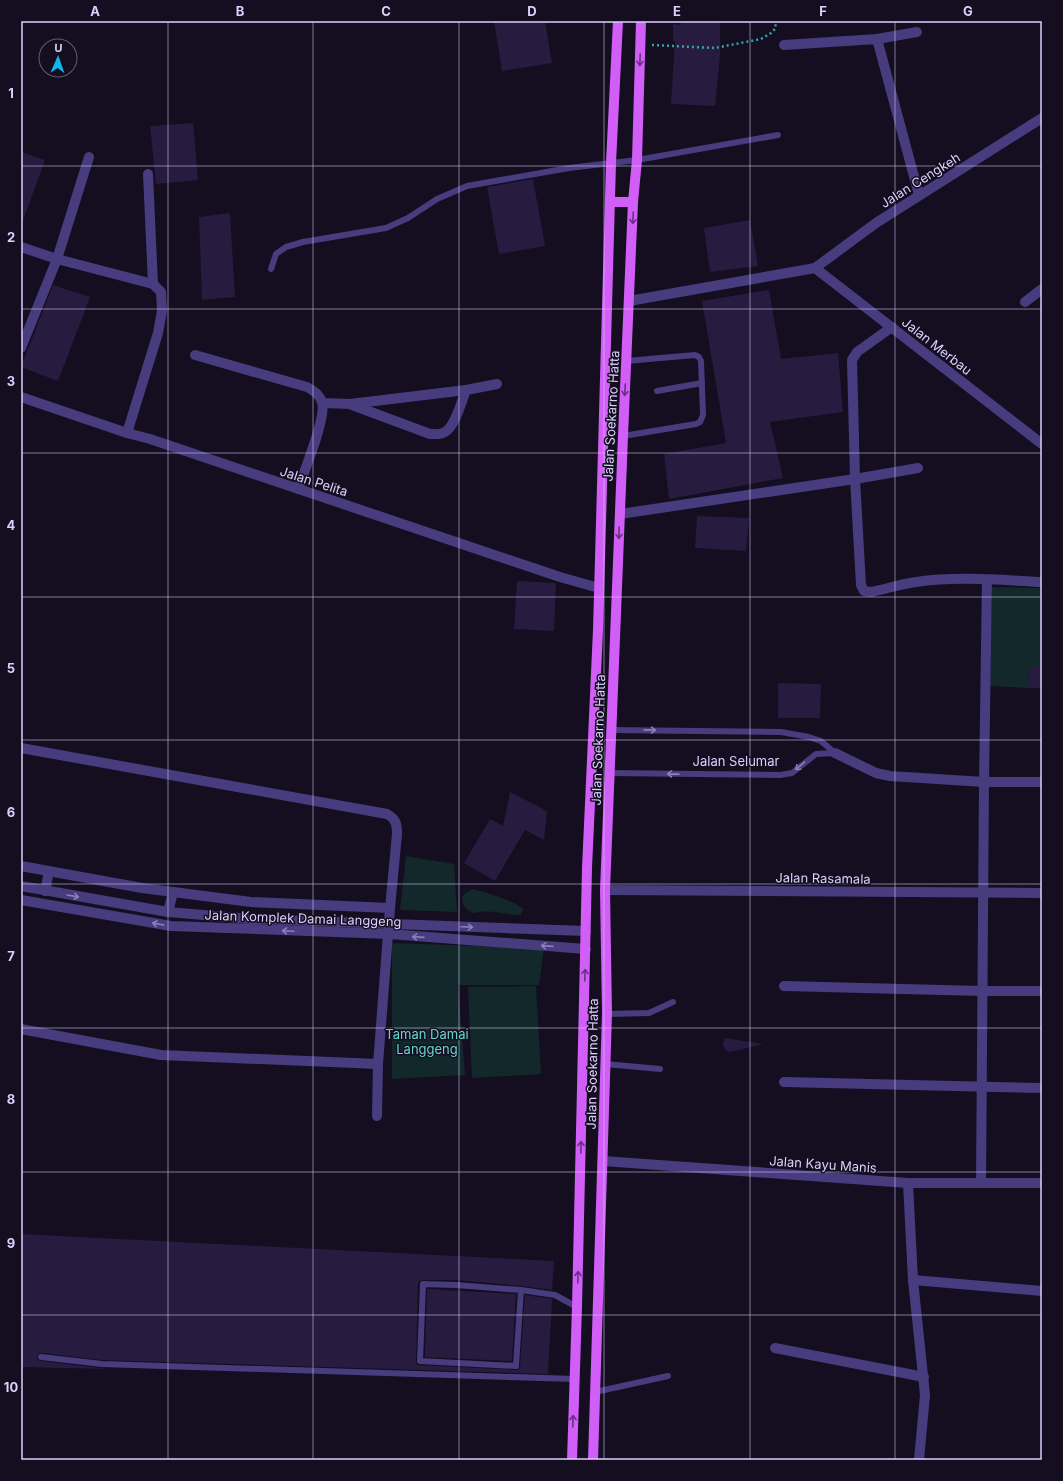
<svg xmlns="http://www.w3.org/2000/svg" width="1063" height="1481" viewBox="0 0 1063 1481" font-family="Inter,sans-serif">
  <style>
    .green { fill: #12282a }
    .building { fill: #281b40 }
    .lines { fill: none; stroke-linecap: round; stroke-linejoin: round }
    .path { stroke: #35a4ac; stroke-width: 2.5; stroke-dasharray: 2 3; stroke-linecap: butt }
    .service { stroke: #473c7d; stroke-width: 6 }
    .minor { stroke: #473c7d; stroke-width: 10 }
    .primary { stroke: #d15ef6; stroke-width: 10 }
    .oneway { stroke: #693280 }
    .oneway2 { stroke: #8a7fb6 }
    .grid { fill: none; stroke: #dbd0fc; stroke-width: 1; stroke-opacity: 0.55 }
    .labels { text-anchor: middle; stroke-width: 3; stroke-linejoin: round; paint-order: stroke }
    .street-label { font-size: 13px; fill: #dbd0fc; stroke: #140e20 }
    .park-label { font-size: 13px; fill: #61d8ca; stroke: #140e20 }
    .neatline { fill: none; stroke: #dbd0fc; stroke-width: 1.5 }
    .grid-label { font-size: 13px; text-anchor: middle; font-weight: bold; fill: #dbd0fc }
  </style>
  <rect width="100%" height="100%" fill="#140e20"/>
  <g class="green">
    <path d="M992 587 1042 588V668H1029L1028 688 990 686Z"/>
    <path d="M406 856 454 864 457 912 400 910Z"/>
    <path d="M472 889C482 891 518 902 523 909L521 915C507 915 494 910 480 912 477 912 474 914 471 912 465 910 459 900 464 894 466 892 470 891 472 889Z"/>
    <path d="M392 943 544 948 539 985H458L465 1075 392 1079Z"/>
    <path d="M536 986 541 1074 472 1078 468 987Z"/>
  </g>
  <g class="building">
    <path d="M494 21H545L552 63 502 71Z"/>
    <path d="M681 21H720V55L715 106 671 104 675 41H673V24L681 25Z"/>
    <path d="M193 123 198 180 156 184 150 126Z"/>
    <path d="M21 152 45 160 22 223H21Z"/>
    <path d="M533 179 545 246 499 254 487 187Z"/>
    <path d="M230 213 235 297 202 300 199 217Z"/>
    <path d="M750 220 758 266 710 272 704 228Z"/>
    <path d="M53 285 90 297 58 381 21 367Z"/>
    <path d="M769 290 781 359 838 353 843 412 770 422 783 478 669 499 664 454 726 443 702 301Z"/>
    <path d="M697 516 749 518 746 551 695 548Z"/>
    <path d="M517 581 556 583 554 631 514 629Z"/>
    <path d="M1029 667 1042 668V688H1028Z"/>
    <path d="M778 683 821 684 820 718H778Z"/>
    <path d="M510 792 547 811 544 840 525 830 495 881 464 863 490 819 503 826Z"/>
    <path d="M725 1038 763 1044 730 1052 725 1050 723 1045Z"/>
    <path d="M21 1234 554 1261 552 1290 521 1286 456 1280H423L419 1281 418 1284 416 1361 417 1365 518 1370 520 1366 525 1295 552 1299 548 1374 102 1360 42 1353H39L37 1356V1359L40 1361 109 1369 21 1367Z"/>
    <path d="M427 1289 516 1294 512 1361 425 1357Z"/>
  </g>
  <g class="lines">
    <path class="path" d="M652 45 715 48 761 39 771 33 775 29 776 21"/>
    <g class="service">
      <path d="M271 269 276 254 286 247 303 242 386 228 408 218 437 199 467 186 569 168 637 160 778 135"/>
      <path d="M657 391 702 383"/>
      <path d="M623 436 696 424 700 422 703 415 701 361 699 357 695 355 626 361"/>
      <path d="M611 730 781 732 809 737 821 741 835 753"/>
      <path d="M609 773 780 775 792 773 816 754 835 753"/>
      <path d="M607 1014 649 1013 673 1002"/>
      <path d="M605 1064 660 1069"/>
      <path d="M521 1290 516 1366 420 1361 423 1284 456 1285 521 1290 555 1295 577 1307"/>
      <path d="M41 1357 102 1364 575 1379"/>
      <path d="M595 1392 668 1376"/>
    </g>
    <g class="minor">
      <path d="M877 39 917 32"/>
      <path d="M784 45 877 39 919 195"/>
      <path d="M21 247 57 259 153 284"/>
      <path d="M815 268 1042 444"/>
      <path d="M629 301 815 268 876 223 1042 118"/>
      <path d="M1025 302 1042 289"/>
      <path d="M892 327 857 352 852 360 855 479 861 585 864 591 871 592C886 589 901 584 916 582 957 576 1000 580 1042 582"/>
      <path d="M21 348 57 259 89 157"/>
      <path d="M195 355 307 387C314 391 319 394 322 402 327 416 304 472 298 489"/>
      <path d="M21 397 127 433 150 439 560 577 599 588"/>
      <path d="M323 403 350 404 466 390 497 384"/>
      <path d="M352 405 430 434C435 434 441 435 445 432 455 427 462 400 466 390"/>
      <path d="M127 433 158 333 162 311 161 292 153 284 148 174"/>
      <path d="M620 514 855 479 918 468"/>
      <path d="M21 748 387 814C396 819 397 824 397 834L390 908 378 1064 377 1116"/>
      <path d="M835 753 876 773 890 776 984 782H1042"/>
      <path d="M21 866 142 888 251 902 390 908"/>
      <path d="M21 886 168 912 251 919 586 931"/>
      <path d="M605 890 1042 893"/>
      <path d="M45 891 49 871"/>
      <path d="M21 900 171 926 389 934 586 949"/>
      <path d="M168 912 173 892"/>
      <path d="M784 986 982 991H1042"/>
      <path d="M21 1029 161 1055 378 1064"/>
      <path d="M784 1082 1042 1088"/>
      <path d="M603 1161 908 1183H1042"/>
      <path d="M908 1183 913 1280 925 1395 919 1460"/>
      <path d="M981 1183 984 782 987 580"/>
      <path d="M913 1280 1042 1291"/>
      <path d="M775 1348 924 1377"/>
    </g>
    <g class="primary">
      <path d="M610 202H633"/>
      <path d="M572 1460 577 1307 587 868 598 630 611 163 618 21"/>
      <path d="M593 1460 607 1014 605 890 623 436 633 202 637 160 641 21"/>
    </g>
  </g>
  <defs><path id="oneway-shaft" d="M-6 0H5M1.5-3L5.5 0L1.5 3" fill="none" stroke-width="1.6" stroke-linecap="round" stroke-linejoin="round"/></defs>
  <g class="oneway">
    <use href="#oneway-shaft" transform="translate(640 60) rotate(92)"/>
    <use href="#oneway-shaft" transform="translate(633 218) rotate(93)"/>
    <use href="#oneway-shaft" transform="translate(625 390) rotate(93)"/>
    <use href="#oneway-shaft" transform="translate(619 533) rotate(92)"/>
    <use href="#oneway-shaft" transform="translate(585 975) rotate(-88)"/>
    <use href="#oneway-shaft" transform="translate(581 1147) rotate(-89)"/>
    <use href="#oneway-shaft" transform="translate(578 1277) rotate(-89)"/>
    <use href="#oneway-shaft" transform="translate(573 1421) rotate(-88)"/>
  </g>
  <g class="oneway2">
    <use href="#oneway-shaft" transform="translate(650 730) rotate(1)"/>
    <use href="#oneway-shaft" transform="translate(800 766) rotate(140)"/>
    <use href="#oneway-shaft" transform="translate(673 774) rotate(-179)"/>
    <use href="#oneway-shaft" transform="translate(73 896) rotate(10)"/>
    <use href="#oneway-shaft" transform="translate(158 924) rotate(-170)"/>
    <use href="#oneway-shaft" transform="translate(467 927) rotate(2)"/>
    <use href="#oneway-shaft" transform="translate(288 931) rotate(-177)"/>
    <use href="#oneway-shaft" transform="translate(418 937) rotate(-176)"/>
    <use href="#oneway-shaft" transform="translate(547 946) rotate(-176)"/>
  </g>
  <path class="grid" d="M168 21V1460M313 21V1460M459 21V1460M604 21V1460M750 21V1460M895 21V1460M21 166H1042M21 309H1042M21 453H1042M21 597H1042M21 740H1042M21 884H1042M21 1028H1042M21 1172H1042M21 1315H1042"/>
  <g class="labels">
    <g class="street-label">
      <text transform="translate(920 180) rotate(-32)" y="5">Jalan Cengkeh</text>
      <text transform="translate(937 346) rotate(38)" y="5">Jalan Merbau</text>
      <text transform="translate(611 416) rotate(-87)" y="5">Jalan Soekarno Hatta</text>
      <text transform="translate(314 481) rotate(18)" y="5">Jalan Pelita</text>
      <text transform="translate(598 740) rotate(-88)" y="5">Jalan Soekarno Hatta</text>
      <text x="736" y="766">Jalan Selumar</text>
      <text transform="translate(823 878) rotate(1)" y="5">Jalan Rasamala</text>
      <text transform="translate(303 918) rotate(2)" y="5">Jalan Komplek Damai Langgeng</text>
      <text transform="translate(592 1064) rotate(-89)" y="5">Jalan Soekarno Hatta</text>
      <text transform="translate(823 1164) rotate(4)" y="5">Jalan Kayu Manis</text>
    </g>
    <g class="park-label">
      <text x="427" y="1039">Taman Damai<tspan x="427" dy="15">Langgeng</tspan></text>
    </g>
  </g>
  <rect width="1063" height="1481" fill="none" stroke="#140e20" stroke-width="44"/>
  <g transform="translate(58 58) rotate(2)"><circle r="19" fill="#140e20" stroke="#645c78"/>
  <path d="M0-3L7 15L0 10L-7 15Z" fill="#0db8eb"/>
  <text y="-6" font-size="11" font-weight="bold" text-anchor="middle" fill="#dbd0fc">U</text>
  </g>
  <rect x="22" y="22" width="1019" height="1437" class="neatline"/>
  <g class="grid-label">
    <text x="95" y="16">A</text>
    <text x="240" y="16">B</text>
    <text x="386" y="16">C</text>
    <text x="532" y="16">D</text>
    <text x="677" y="16">E</text>
    <text x="823" y="16">F</text>
    <text x="968" y="16">G</text>
    <text x="11" y="98">1</text>
    <text x="11" y="242">2</text>
    <text x="11" y="386">3</text>
    <text x="11" y="530">4</text>
    <text x="11" y="673">5</text>
    <text x="11" y="817">6</text>
    <text x="11" y="961">7</text>
    <text x="11" y="1104">8</text>
    <text x="11" y="1248">9</text>
    <text x="11" y="1392">10</text>
  </g>
</svg>
